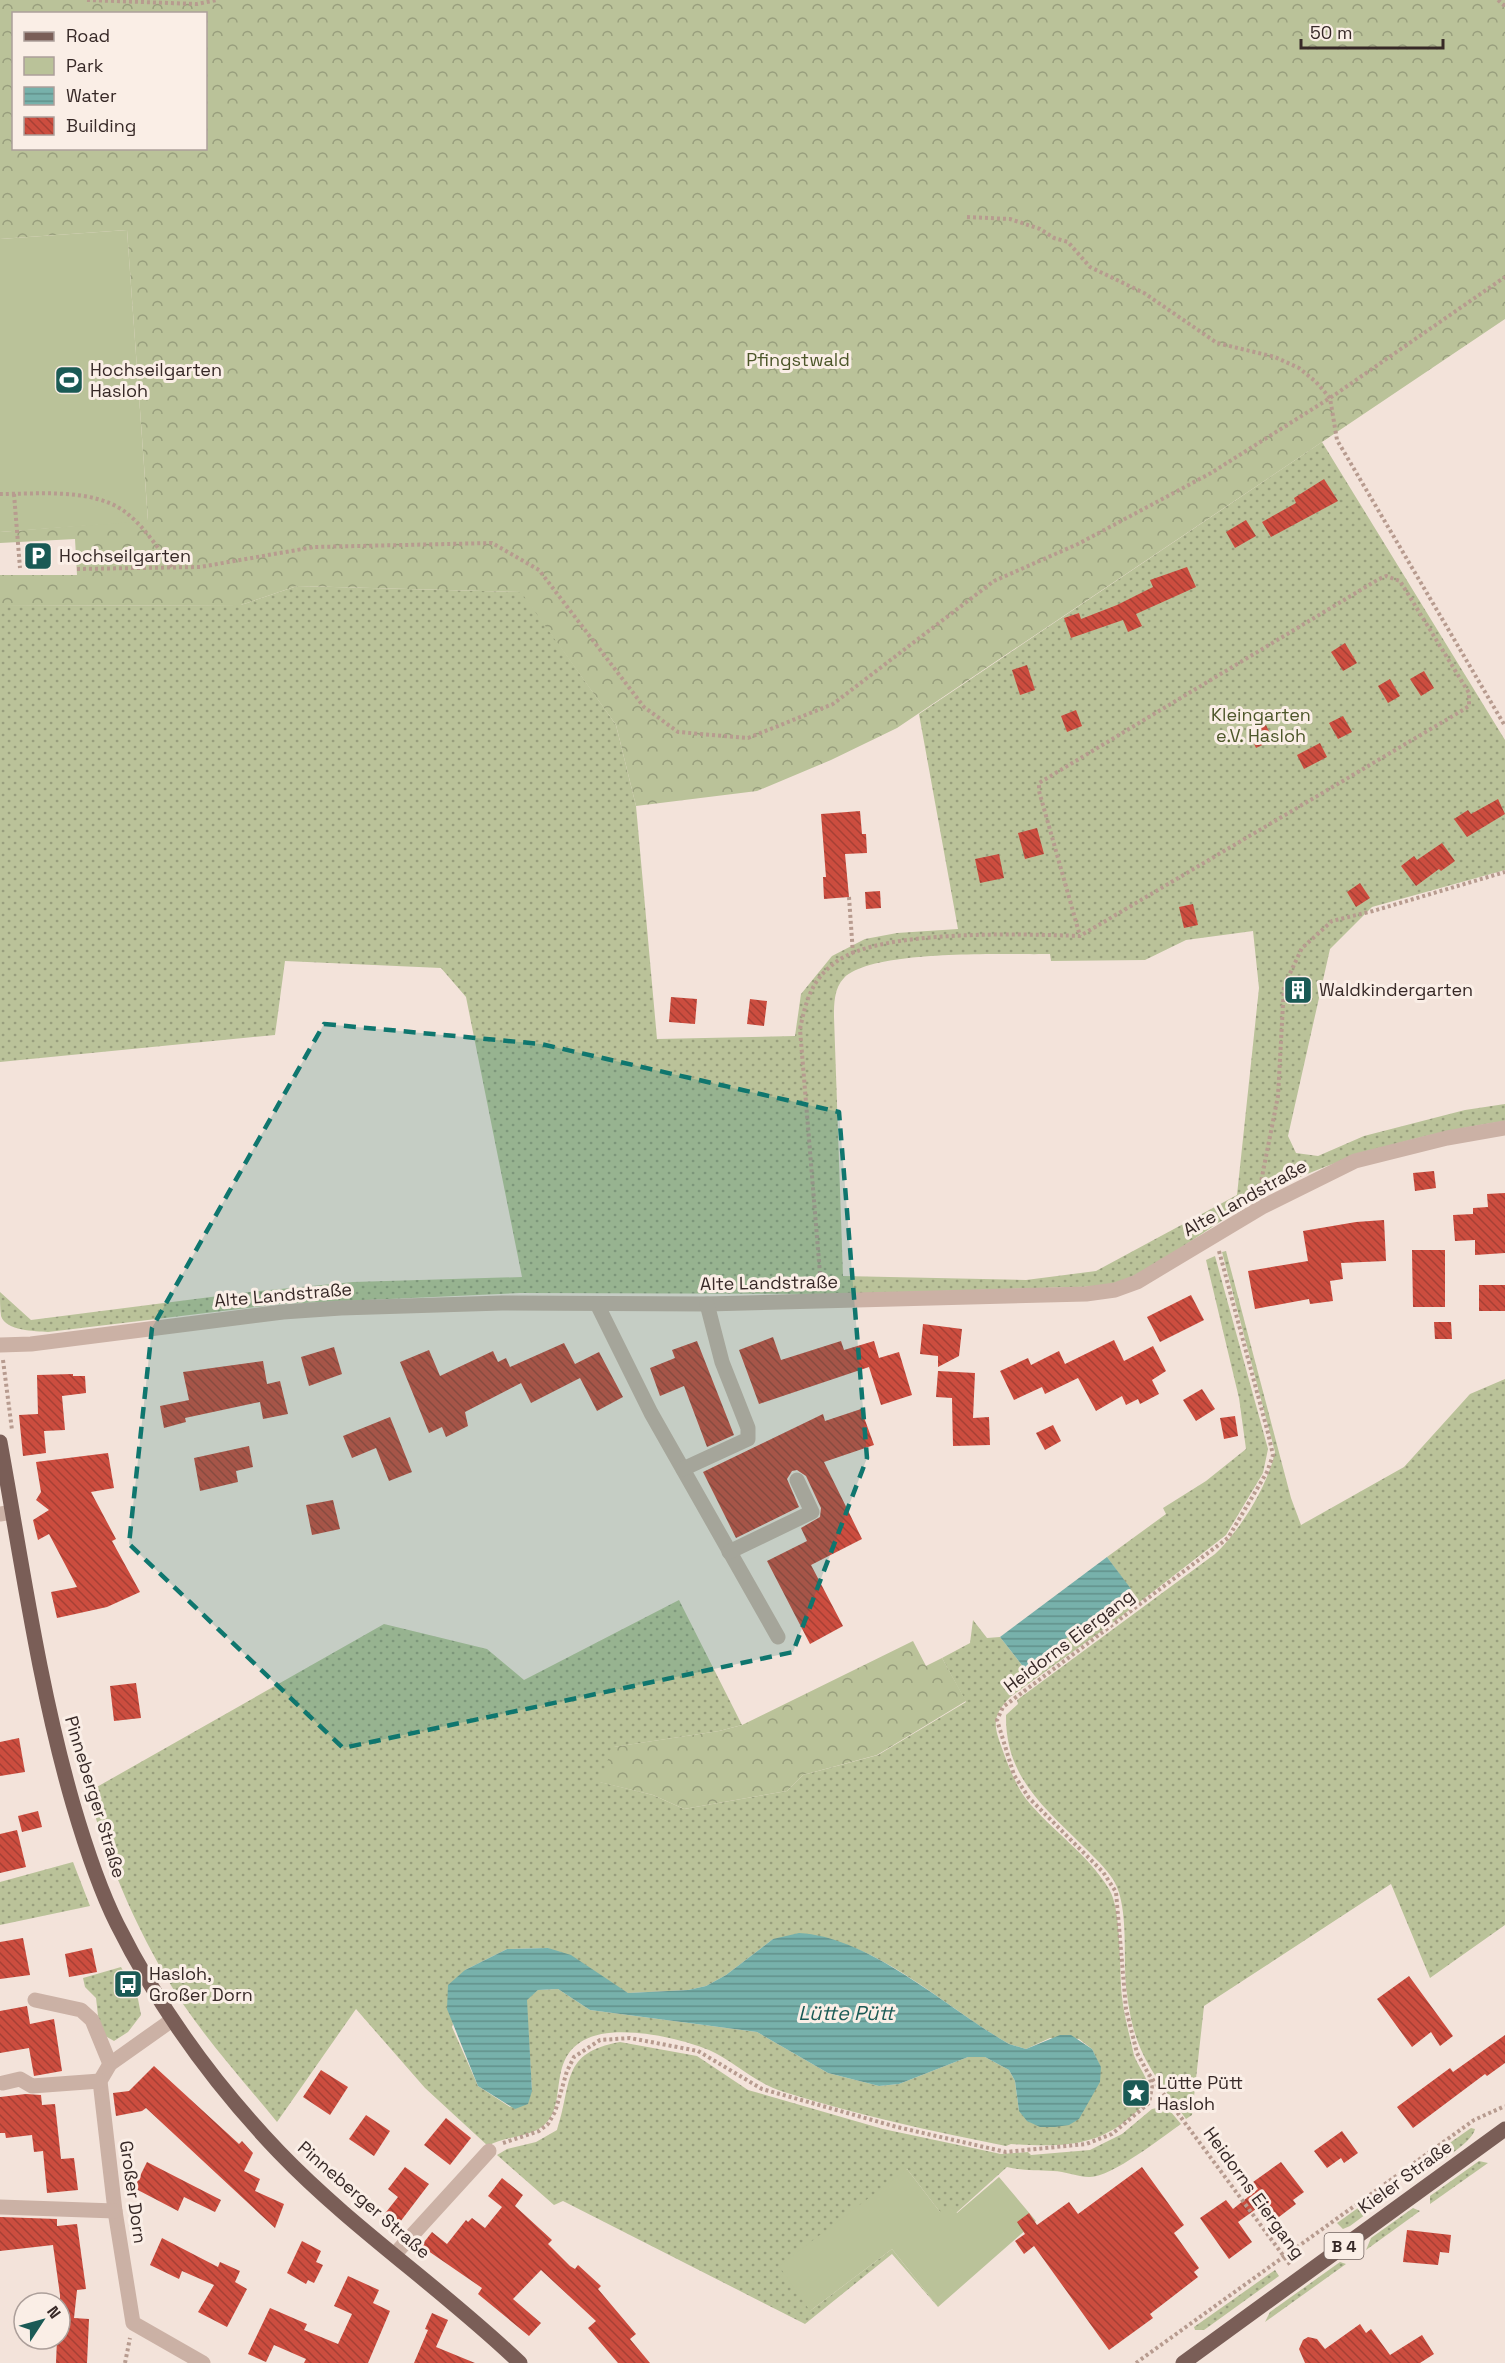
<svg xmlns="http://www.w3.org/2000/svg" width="1505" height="2363" viewBox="0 0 1505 2363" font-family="'Space Grotesk',sans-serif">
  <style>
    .grass { fill: url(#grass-dots); fill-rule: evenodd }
    .forest { fill: url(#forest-crowns); fill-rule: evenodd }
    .park { fill: #bac299 }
    .water { fill: url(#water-rules) }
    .building { fill: url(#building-back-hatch) }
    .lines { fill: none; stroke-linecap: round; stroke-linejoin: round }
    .path { stroke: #b79b8f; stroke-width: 4; stroke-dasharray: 3 3; stroke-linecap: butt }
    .minor { stroke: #cbb1a5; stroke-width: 15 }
    .major { stroke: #7a5e57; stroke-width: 15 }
    .marked { fill: #0f766e; fill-opacity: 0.2; stroke: #0f766e; stroke-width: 4.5; stroke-dasharray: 12 8; stroke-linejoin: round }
    .labels { text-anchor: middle; stroke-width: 6; stroke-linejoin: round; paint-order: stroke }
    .shield { fill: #faeee6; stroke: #726460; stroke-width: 1.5 }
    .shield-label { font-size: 16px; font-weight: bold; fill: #372927 }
    .park-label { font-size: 18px; fill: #4c5629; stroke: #faeee6 }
    .poi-label { font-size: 18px; fill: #372927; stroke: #faeee6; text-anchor: start }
    .street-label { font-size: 18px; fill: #372927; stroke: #faeee6 }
    .water-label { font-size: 20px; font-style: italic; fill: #1a5a55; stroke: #faeee6 }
  </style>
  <defs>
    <pattern id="grass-dots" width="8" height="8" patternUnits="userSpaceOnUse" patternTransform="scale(1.5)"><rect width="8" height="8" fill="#bac299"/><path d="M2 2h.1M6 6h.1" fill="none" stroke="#989e7d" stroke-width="1.8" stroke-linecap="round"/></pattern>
    <pattern id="forest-crowns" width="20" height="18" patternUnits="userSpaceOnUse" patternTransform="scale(1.5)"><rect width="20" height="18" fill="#bac299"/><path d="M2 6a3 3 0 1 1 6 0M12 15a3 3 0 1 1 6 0" fill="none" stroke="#989e7d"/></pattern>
    <pattern id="water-rules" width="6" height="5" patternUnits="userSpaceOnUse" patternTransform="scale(1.5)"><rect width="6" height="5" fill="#77b1ab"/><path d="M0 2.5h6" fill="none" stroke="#62908b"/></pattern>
    <pattern id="building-back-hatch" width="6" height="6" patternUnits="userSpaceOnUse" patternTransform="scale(1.5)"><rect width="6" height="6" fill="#cc4d3f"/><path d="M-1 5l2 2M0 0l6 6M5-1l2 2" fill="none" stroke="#a64035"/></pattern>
  </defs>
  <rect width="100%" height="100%" fill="#f3e3da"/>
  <g class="grass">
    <path d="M1322 442 1505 740V870L1372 907 1330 949 1288 1136 1296 1153 1318 1156 1364 1136 1465 1110 1505 1104V1121C1428 1132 1335 1157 1267 1193 1213 1222 1167 1264 1111 1286L838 1294 520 1293 281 1304 48 1332C35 1331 6 1331 1 1316 0 1309 0 1299 0 1292L31 1320 250 1292 353 1282 522 1277 466 997 441 968 285 961 275 1035 0 1062V606L241 605 297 586 522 592 616 725 636 806 657 1039 795 1036 801 994 832 956 865 939 897 933 958 929 919 714ZM1253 931 1259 988 1237 1195 1096 1271 1026 1280 843 1276 834 1017C834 1004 834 988 844 978 872 949 1007 955 1050 954L1051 961 1145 960 1186 940Z"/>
    <path d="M1226 1251 1291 1498 1301 1525 1404 1467 1470 1394 1505 1379V1925L1430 1978 1391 1884 1204 2006 1192 2115 1186 2119C1153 2073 1134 2053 1127 1994 1122 1962 1130 1909 1114 1881 1106 1868 1095 1858 1084 1847 1044 1807 1005 1777 1006 1715L1018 1704 1017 1700 1215 1554C1240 1531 1268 1485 1275 1452L1222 1252Z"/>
    <path d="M1215 1256 1268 1449 1263 1473 1226 1535 1110 1625 1010 1697C989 1719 995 1728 1004 1754 1010 1770 1016 1785 1026 1799 1052 1831 1088 1854 1109 1889 1122 1910 1119 1971 1122 1997 1124 2015 1129 2033 1133 2051 1134 2061 1147 2075 1149 2088 1151 2099 1142 2107 1134 2114 1097 2148 1059 2147 1011 2144L1006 2146C931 2131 857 2115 784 2092 755 2083 735 2062 709 2050 678 2037 614 2023 584 2040 546 2061 569 2105 543 2126 528 2138 504 2136 488 2146L425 2088 356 2009 277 2122C245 2083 211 2045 183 2004 140 1939 109 1866 88 1792L384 1624 487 1649 524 1680 679 1600 742 1725 719 1731 614 1747 600 1782 653 1795 684 1809 787 1791 803 1775 878 1755 966 1702 942 1658 970 1643 973 1620 987 1638 1000 1637 1025 1669 1130 1589 1107 1557 1166 1514 1163 1508 1206 1481 1246 1449 1239 1398 1206 1260ZM773 1939C790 1939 812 1936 829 1940 890 1953 954 2013 1009 2044L1026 2049 1050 2038 1079 2039 1092 2049 1101 2068 1019 2111 1015 2081 1009 2070 985 2057H968L899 2084 879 2086 828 2073 757 2032 590 2010 558 1989 538 1990 527 1999V2011L532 2091 510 2107 478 2086 452 2027 465 1970 507 1949 548 1948 628 1993 688 1990 706 1986 726 1975Z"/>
    <path d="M73 1862 90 1906 0 1925V1882Z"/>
    <path d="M121 1967 138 1999 141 2015 128 2032 114 2041 100 2033 96 1998 85 1987 83 1978Z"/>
    <path d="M620 2042 697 2056 748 2090 883 2129 1001 2154 1028 2152 1031 2155 1090 2150 1122 2134 1152 2109 1162 2107 1171 2112 1181 2124C1162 2137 1111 2178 1089 2177 1077 2177 1065 2171 1053 2171 1036 2170 1023 2171 1007 2167L956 2213 940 2212 907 2169 810 2311 892 2249 938 2307 892 2254 805 2324 563 2201 554 2205 497 2155 507 2149 536 2142 557 2130C573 2082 560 2053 620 2042Z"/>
    <path d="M1471 2128 1475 2129C1472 2144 1432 2166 1419 2175H1414V2168Z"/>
    <path d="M1479 2161 1488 2163 1430 2204V2196Z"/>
    <path d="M1390 2185 1393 2186V2194L1350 2226 1343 2229 1337 2223Z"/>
    <path d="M1413 2208 1420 2211 1366 2250 1371 2238Z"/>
    <path d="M1340 2262 1346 2264 1265 2322 1270 2312Z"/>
    <path d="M1275 2270 1279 2276 1211 2325 1204 2330H1195L1194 2327Z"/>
  </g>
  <g class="forest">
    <path d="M0 0H1505V319L897 728 831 760 757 791 636 806 616 725 521 592 297 586 241 605 0 606V575H77L75 539 0 543V532L148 520 127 230 0 239ZM14 14H206V148H14Z"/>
    <path d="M913 1641 926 1666 942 1658 966 1701 877 1755 803 1775 787 1791 684 1809 653 1795 599 1782 613 1747 719 1731 742 1725Z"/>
  </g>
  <g class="park">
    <path d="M127 230 148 521 0 532V239Z"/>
    <path d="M907 2169 940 2212 950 2205 957 2213 999 2177 1036 2221 938 2307 892 2249 810 2311 779 2266Z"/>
  </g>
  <g class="water">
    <path d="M1107 1557 1131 1589 1025 1669 1000 1637Z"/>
    <path d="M799 1933C871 1937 948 2009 1009 2044L1026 2049 1060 2035H1071L1092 2049 1101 2067 1100 2082 1079 2119 1069 2125 1055 2127H1040L1027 2121 1019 2111 1015 2081 1009 2070 985 2057H968L899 2084 879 2086 828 2073 757 2032 590 2010 558 1989 538 1990 527 2000 532 2091 528 2104 515 2109 478 2086 447 2009 448 1985 465 1970 507 1949 548 1948 571 1955 628 1993 688 1990 706 1986 726 1975 773 1939Z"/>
  </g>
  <g class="building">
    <path d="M1324 479 1338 501 1271 537 1262 522 1296 503 1294 498Z"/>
    <path d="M1246 520 1256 536 1235 548 1226 532Z"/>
    <path d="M1187 567 1196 587 1136 614 1142 626 1128 632 1123 620 1071 638 1064 618 1079 613 1081 619 1117 605 1153 587 1150 580Z"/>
    <path d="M1345 643 1357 663 1343 671 1331 652Z"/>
    <path d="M1027 665 1035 690 1020 695 1012 670Z"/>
    <path d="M1424 671 1434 688 1421 696 1410 679Z"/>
    <path d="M1390 679 1400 696 1388 703 1378 686Z"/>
    <path d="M1076 710 1082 726 1067 732 1061 716Z"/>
    <path d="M1343 716 1352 732 1338 739 1329 723Z"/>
    <path d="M1266 725 1273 740 1256 748 1249 733Z"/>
    <path d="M1320 743 1327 757 1304 769 1297 755Z"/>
    <path d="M1498 799 1505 814 1467 837 1454 819 1468 810 1471 814Z"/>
    <path d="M860 811 862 834H866L867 853 845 854 849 897 824 899 823 877H826L821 814Z"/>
    <path d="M1037 828 1044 854 1025 859 1018 833Z"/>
    <path d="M1442 843 1455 861 1441 871 1439 869 1416 886 1401 866 1414 856 1417 860Z"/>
    <path d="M999 854 1004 878 980 883 975 859Z"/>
    <path d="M1360 883 1370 898 1356 907 1347 892Z"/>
    <path d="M880 891 881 908 866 909 865 892Z"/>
    <path d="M1193 904 1198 925 1184 928 1179 907Z"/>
    <path d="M671 997 697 999 695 1024 669 1022Z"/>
    <path d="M750 999 767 1001 764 1026 747 1024Z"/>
    <path d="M1434 1171 1436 1188 1415 1191 1413 1173Z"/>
    <path d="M1505 1193V1253L1475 1255V1240L1455 1241 1453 1215 1473 1214V1208L1488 1207 1487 1194Z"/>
    <path d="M1384 1220 1386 1261 1341 1263 1343 1279 1330 1281 1333 1301 1310 1304 1309 1299 1255 1309 1248 1271 1308 1261 1303 1231 1356 1222Z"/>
    <path d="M1412 1250H1445V1307H1413Z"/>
    <rect x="1479" y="1285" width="26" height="26"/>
    <path d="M1191 1295 1204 1320 1160 1342 1147 1317Z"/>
    <path d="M1434 1322H1451L1452 1339H1435Z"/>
    <path d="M923 1324 962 1329 959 1356 938 1367V1356L920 1354Z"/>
    <path d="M773 1337 781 1360 841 1341 844 1350 874 1341 879 1358 899 1352 912 1395 881 1405 869 1367 759 1404 739 1350Z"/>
    <path d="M1114 1340 1124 1361 1153 1346 1166 1371 1152 1380 1159 1394 1140 1404 1138 1399 1126 1405 1122 1396 1096 1411 1078 1378 1045 1394 1042 1387 1014 1400 1000 1371 1028 1358 1031 1365 1059 1351 1065 1364Z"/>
    <path d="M697 1341 734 1435 707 1447 684 1386 660 1396 650 1368 675 1358 672 1350Z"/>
    <path d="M564 1343 575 1364 599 1352 623 1397 597 1411 580 1378 531 1403 521 1383 465 1412 468 1426 446 1437 442 1427 429 1433 400 1362 429 1350 440 1376 493 1351 498 1362 506 1358 510 1367Z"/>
    <path d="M334 1347 342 1374 309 1386 301 1357Z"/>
    <path d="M263 1361 267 1384 280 1381 288 1414 263 1419 260 1402 185 1418 186 1422 164 1428 160 1406 189 1400 183 1372Z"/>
    <path d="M938 1371 975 1373 973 1418 989 1417 990 1445 953 1446 952 1398 936 1397Z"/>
    <path d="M73 1374V1376H85L86 1393 62 1396 65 1430 44 1431 46 1453 23 1456 19 1415 38 1414 37 1375Z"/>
    <path d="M1202 1389 1215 1409 1196 1421 1183 1400Z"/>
    <path d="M861 1409 874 1445 824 1462 862 1539 811 1565 843 1626 810 1644 767 1561 807 1541 801 1528 820 1517 821 1508 806 1476 797 1470 792 1471 787 1479 799 1507 736 1538 703 1472 823 1414 825 1421Z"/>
    <path d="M1235 1416 1238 1436 1224 1439 1220 1418Z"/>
    <path d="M390 1417 412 1472 389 1481 376 1448 352 1458 343 1436Z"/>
    <path d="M1053 1425 1061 1441 1045 1450 1036 1433Z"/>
    <path d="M249 1446 253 1467 236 1471 238 1482 200 1491 194 1458Z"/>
    <path d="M108 1453 114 1488 91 1492 116 1539 112 1541 140 1592 107 1607 57 1618 51 1592 77 1587 49 1534 38 1540 33 1520 49 1510 36 1500 41 1492 36 1462Z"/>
    <path d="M333 1500 340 1529 312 1535 306 1505Z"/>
    <path d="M136 1683 141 1718 114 1721 110 1686Z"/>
    <path d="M19 1738 25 1772 0 1776V1742Z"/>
    <path d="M38 1811 42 1827 22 1832 18 1816Z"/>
    <path d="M17 1830 26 1867 0 1873V1834Z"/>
    <path d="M23 1938 30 1975 0 1979V1942Z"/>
    <path d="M92 1948 97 1972 69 1977 65 1954Z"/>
    <path d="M1409 1976 1453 2036 1440 2046 1431 2032 1412 2047 1377 1999Z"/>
    <path d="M27 2006 30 2024 54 2019 62 2071 34 2076 29 2048 0 2053V2011Z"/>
    <path d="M1505 2035V2063L1487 2076 1485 2074 1413 2128 1397 2107 1450 2068 1453 2072Z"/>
    <path d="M154 2066 239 2144 242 2141 253 2153 244 2171 260 2179 255 2191 284 2204 275 2228 146 2108 142 2111 116 2116 113 2093 129 2091Z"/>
    <path d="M321 2070 348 2087 330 2115 303 2097Z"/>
    <path d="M26 2094 41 2095 42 2105 55 2104 61 2159 74 2158 78 2190 47 2193 43 2151 34 2152 32 2135 6 2138 5 2133H0V2097Z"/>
    <path d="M366 2115 390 2131 374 2156 349 2139Z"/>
    <path d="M446 2118 471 2138 450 2165 424 2145Z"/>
    <path d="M1342 2131 1358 2153 1344 2163 1341 2158 1327 2168 1314 2151Z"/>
    <path d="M147 2162 221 2200 215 2212 184 2197 178 2211 134 2188Z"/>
    <path d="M1281 2162 1304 2192 1293 2200 1296 2204 1275 2220 1263 2204 1238 2222 1252 2242 1229 2259 1200 2218 1226 2200 1233 2209 1258 2189 1253 2182Z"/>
    <path d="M405 2167 429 2184 397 2226 383 2216 398 2197 388 2189Z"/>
    <path d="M1142 2167 1184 2225 1174 2233 1199 2268 1194 2272 1198 2277 1150 2314 1153 2318 1109 2350 1034 2246 1024 2254 1015 2241 1025 2234 1017 2222 1029 2213 1037 2225 1069 2202 1078 2214Z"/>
    <path d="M502 2178 523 2195 515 2206 552 2240 548 2244 570 2266 575 2269 578 2265 601 2286 598 2289 636 2334 630 2339 650 2363H618L588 2328 596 2321 541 2270 513 2299 541 2323 529 2336 478 2294 482 2288 421 2246 432 2232 447 2244 466 2220 468 2222 472 2218 485 2228 502 2207 488 2196Z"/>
    <path d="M0 2217 57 2219V2226L77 2224 86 2289 77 2290 74 2318 89 2319 87 2363H56L57 2339H60V2295L53 2245 0 2251Z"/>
    <path d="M1407 2230 1451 2235 1449 2253 1440 2252 1438 2265 1403 2262Z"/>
    <path d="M162 2238 218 2267 220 2262 240 2271 235 2282 247 2289 227 2327 198 2312 214 2285 182 2271 179 2279 150 2265Z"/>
    <path d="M302 2241 321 2251 316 2262 323 2265 314 2283 308 2280 306 2284 287 2273Z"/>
    <path d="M348 2276 379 2290 373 2303 390 2311 368 2363H304L306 2359 274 2345 266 2362 248 2354 270 2308 307 2324 304 2330 338 2344 352 2314 334 2306Z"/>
    <path d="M432 2313 448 2320 436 2347 475 2363H414L428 2330 425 2329Z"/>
    <path d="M1360 2324 1366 2333 1371 2329 1390 2355 1422 2335 1434 2354 1420 2363H1305L1299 2349 1303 2340 1308 2337 1317 2339 1325 2349Z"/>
  </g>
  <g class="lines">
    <g class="path">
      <path d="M87 0 197 4 217 0"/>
      <path d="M1498 0 1505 6"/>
      <path d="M967 217 1010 219 1040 229 1054 238 1068 242 1090 267 1144 293 1217 343 1275 357 1299 368 1316 382 1330 398 1337 440 1505 726"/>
      <path d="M0 494C37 494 92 488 124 511 143 525 158 548 172 567"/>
      <path d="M14 494 20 568"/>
      <path d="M77 569 200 567 314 547 492 543 539 570 644 707 678 732 748 738 833 704 994 581 1078 544 1211 473 1330 398 1505 277"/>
      <path d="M849 897 853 954"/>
      <path d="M1259 1192 1278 1096 1284 986 1302 948 1332 921 1373 911 1505 872"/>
      <path d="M1219 1251 1268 1433 1273 1455 1267 1472 1228 1538 1003 1707 997 1720 1014 1775 1029 1798 1103 1872 1116 1892 1126 2009 1137 2053 1148 2073 1291 2266"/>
      <path d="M821 1286 800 1029C806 1001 811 980 836 962 879 929 1024 934 1080 936L1463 710 1469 706V693L1400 581 1386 576 1379 579 1039 783V791L1080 936"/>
      <path d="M3 1360 12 1430"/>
      <path d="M503 2143 539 2131 548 2124 555 2112 567 2071 574 2057 600 2040 630 2038 698 2051 762 2089 897 2127 1006 2152 1086 2144 1112 2134 1149 2103 1152 2087 1149 2076"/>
      <path d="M125 2363 130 2338"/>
      <path d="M1136 2363 1474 2120 1505 2106"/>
    </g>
    <g class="minor">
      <path d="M597 1304 651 1413 778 1637"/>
      <path d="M0 1345 31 1344 283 1312 341 1308 502 1303 707 1304 1086 1294 1115 1290 1137 1282 1262 1207 1355 1161 1447 1138 1505 1128"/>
      <path d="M683 1469 748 1439V1428L722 1362 707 1304"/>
      <path d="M0 1514 12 1512"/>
      <path d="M729 1552 812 1512 797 1480"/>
      <path d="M35 2000 81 2010 92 2020 110 2064"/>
      <path d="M172 2020 110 2064 100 2081 115 2211 133 2323 203 2363"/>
      <path d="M3 2083 20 2079 32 2086 100 2081"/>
      <path d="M0 2207 115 2211"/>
      <path d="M395 2254 489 2151"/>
    </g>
    <g class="major">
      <path d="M0 1442C22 1563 39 1686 73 1804 85 1845 98 1886 117 1924 159 2008 214 2084 279 2152 353 2229 443 2289 520 2363"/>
      <path d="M1183 2363 1505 2129"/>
    </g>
  </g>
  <path class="marked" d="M324 1024 541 1044 839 1112 867 1458 793 1652 343 1748 129 1544 152 1328Z"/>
  <defs>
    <g id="stadium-square" transform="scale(1.5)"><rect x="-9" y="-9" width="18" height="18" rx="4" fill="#1a5a55" stroke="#faeee6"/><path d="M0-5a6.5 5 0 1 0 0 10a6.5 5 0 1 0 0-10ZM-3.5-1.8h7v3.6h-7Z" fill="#fff"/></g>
    <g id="parking-square" transform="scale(1.5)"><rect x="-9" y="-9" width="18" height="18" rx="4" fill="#1a5a55" stroke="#faeee6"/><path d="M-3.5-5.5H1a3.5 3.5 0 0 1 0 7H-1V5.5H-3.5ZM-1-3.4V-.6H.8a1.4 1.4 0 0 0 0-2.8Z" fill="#fff"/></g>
    <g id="building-square" transform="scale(1.5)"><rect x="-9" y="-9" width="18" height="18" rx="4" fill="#1a5a55" stroke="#faeee6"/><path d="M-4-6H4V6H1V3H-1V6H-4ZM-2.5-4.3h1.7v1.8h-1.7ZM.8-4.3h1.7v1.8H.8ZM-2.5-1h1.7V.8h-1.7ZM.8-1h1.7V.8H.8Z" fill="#fff"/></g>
    <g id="bus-square" transform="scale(1.5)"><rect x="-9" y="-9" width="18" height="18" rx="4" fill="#1a5a55" stroke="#faeee6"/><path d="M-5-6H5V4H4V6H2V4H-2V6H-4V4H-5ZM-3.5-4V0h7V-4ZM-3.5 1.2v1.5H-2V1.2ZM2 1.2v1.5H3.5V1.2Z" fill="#fff"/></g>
    <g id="sight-square" transform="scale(1.5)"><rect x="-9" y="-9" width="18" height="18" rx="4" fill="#1a5a55" stroke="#faeee6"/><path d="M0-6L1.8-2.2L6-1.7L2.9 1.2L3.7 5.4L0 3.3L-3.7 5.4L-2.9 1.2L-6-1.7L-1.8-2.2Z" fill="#fff"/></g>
  </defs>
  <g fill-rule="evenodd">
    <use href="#stadium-square" x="69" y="380"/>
    <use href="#parking-square" x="38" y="556"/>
    <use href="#building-square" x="1298" y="990"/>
    <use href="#bus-square" x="128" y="1984"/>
    <use href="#sight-square" x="1136" y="2093"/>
  </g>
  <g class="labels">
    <rect class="shield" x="1324.5" y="2233" width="39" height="26" rx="4.5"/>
    <g class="shield-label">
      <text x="1344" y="2252">B 4</text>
    </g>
    <g class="park-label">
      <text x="798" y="366">Pfingstwald</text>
      <text x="1261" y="721">Kleingarten<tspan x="1261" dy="21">e.V. Hasloh</tspan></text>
    </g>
    <g class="poi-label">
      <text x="90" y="376">Hochseilgarten<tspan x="90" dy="21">Hasloh</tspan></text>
      <text x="59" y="562">Hochseilgarten</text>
      <text x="1319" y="996">Waldkindergarten</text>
      <text x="149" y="1980">Hasloh,<tspan x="149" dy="21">Großer Dorn</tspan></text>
      <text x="1157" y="2089">Lütte Pütt<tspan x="1157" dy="21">Hasloh</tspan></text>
    </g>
    <g class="street-label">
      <text transform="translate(1245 1198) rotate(-29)" y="6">Alte Landstraße</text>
      <text transform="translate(769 1283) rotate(-1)" y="6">Alte Landstraße</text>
      <text transform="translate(283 1295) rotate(-5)" y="6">Alte Landstraße</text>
      <text transform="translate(1069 1641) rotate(-37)" y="6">Heidorns Eiergang</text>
      <text transform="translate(95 1797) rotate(73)" y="6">Pinneberger Straße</text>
      <text transform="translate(1405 2177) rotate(-36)" y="6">Kieler Straße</text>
      <text transform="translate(133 2192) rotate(82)" y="6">Großer Dorn</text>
      <text transform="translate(1254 2193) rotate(54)" y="6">Heidorns Eiergang</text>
      <text transform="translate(364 2200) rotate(41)" y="6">Pinneberger Straße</text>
    </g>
    <g class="water-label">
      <text x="846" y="2020">Lütte Pütt</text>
    </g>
  </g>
  <rect x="12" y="12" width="195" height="138" fill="#faeee6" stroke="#ac9f9a" stroke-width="1.5"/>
  <rect x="24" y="32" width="30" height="9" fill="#7a5e57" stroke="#ac9f9a" stroke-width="1.5"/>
  <text x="66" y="42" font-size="18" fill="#372927">Road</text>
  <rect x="24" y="57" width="30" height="18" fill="#bac299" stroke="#ac9f9a" stroke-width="1.5"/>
  <text x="66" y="72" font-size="18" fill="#372927">Park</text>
  <rect x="24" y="87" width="30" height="18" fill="url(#water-rules)" stroke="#ac9f9a" stroke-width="1.5"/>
  <text x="66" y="102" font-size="18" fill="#372927">Water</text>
  <rect x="24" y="117" width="30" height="18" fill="url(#building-back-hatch)" stroke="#ac9f9a" stroke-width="1.5"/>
  <text x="66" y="132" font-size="18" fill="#372927">Building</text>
  <g transform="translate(42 2321) rotate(54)"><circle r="28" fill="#faeee6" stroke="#ac9f9a" stroke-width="1.5"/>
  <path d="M0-4.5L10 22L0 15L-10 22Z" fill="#1a5a55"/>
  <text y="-9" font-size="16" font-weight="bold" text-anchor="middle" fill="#372927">N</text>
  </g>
  <path d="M1301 39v9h142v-9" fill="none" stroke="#372927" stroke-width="3"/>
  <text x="1310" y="39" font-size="18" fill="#372927" stroke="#faeee6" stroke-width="4.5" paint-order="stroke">50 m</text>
</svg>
